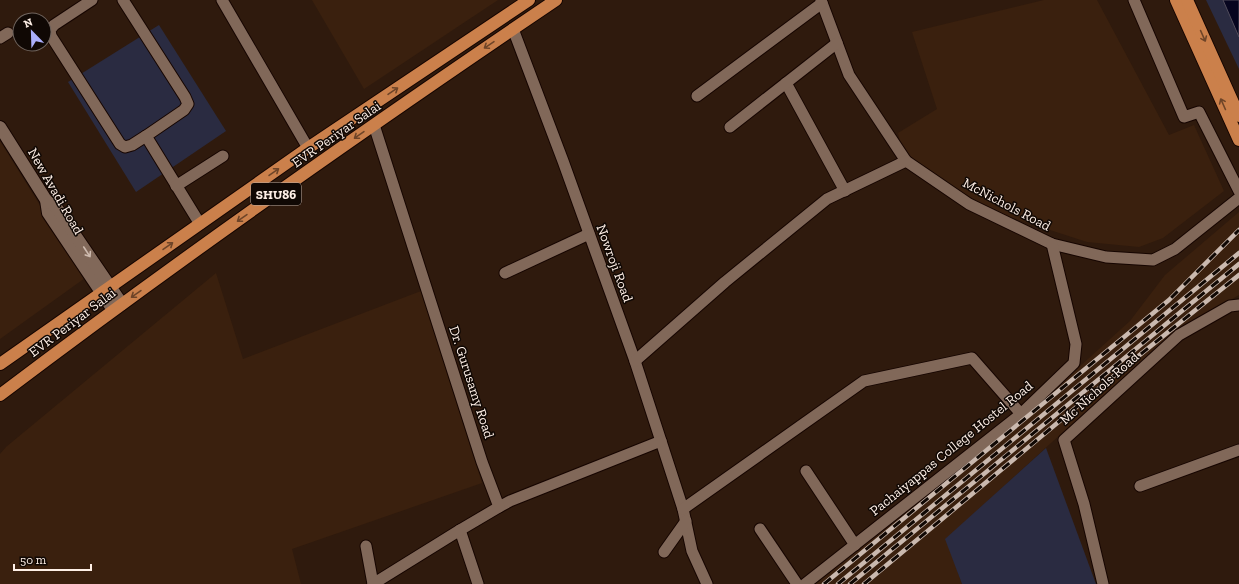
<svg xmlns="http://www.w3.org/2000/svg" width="1239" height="584" viewBox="0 0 1239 584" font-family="'Zilla Slab',serif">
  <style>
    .built { fill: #3a200e }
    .green { fill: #2a2b41 }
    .water { fill: #06051f; stroke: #514c5b }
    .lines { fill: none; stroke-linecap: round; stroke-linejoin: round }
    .street-casing { stroke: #160500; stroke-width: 13 }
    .secondary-casing { stroke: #160500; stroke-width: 14 }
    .primary-casing { stroke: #160500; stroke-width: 14 }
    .street { stroke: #816859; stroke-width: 11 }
    .secondary { stroke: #816859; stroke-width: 12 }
    .primary { stroke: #cb804b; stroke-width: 12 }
    .rail-casing { stroke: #cab9af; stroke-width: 4.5 }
    .rail { stroke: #100804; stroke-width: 3; stroke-dasharray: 9; stroke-linecap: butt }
    .oneway { stroke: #6e4428 }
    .oneway2 { stroke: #cdbaae }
    .labels { text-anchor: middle; stroke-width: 3; stroke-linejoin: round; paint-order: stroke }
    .shield { fill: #100804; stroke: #b7aaa3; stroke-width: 1 }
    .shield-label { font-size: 13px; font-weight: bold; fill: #fff0e7 }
    .street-label { font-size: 14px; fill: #fff0e7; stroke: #100804 }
  </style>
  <rect width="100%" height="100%" fill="#2f1a0d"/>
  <g class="built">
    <path d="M312 0H498L364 89Z"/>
    <path d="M1044 0H1097L1169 135 1194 125 1224 191 1163 238 1139 247 1087 242 1007 216 937 180 903 155 898 133 937 109 912 32Z"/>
    <path d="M0 141 85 278 0 339Z"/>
    <path d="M1239 212V295L1198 319 1063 432 946 539 962 584H815L1078 368 1130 321 1165 275Z"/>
    <path d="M216 273 243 359 421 291 482 483 292 549 301 584H0V454L6 447Z"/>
  </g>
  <g class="green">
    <path d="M1206 0H1239V69Z"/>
    <path d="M159 25 226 131 136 192 68 82Z"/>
    <path d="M1046 448 1096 584H962L945 539Z"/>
  </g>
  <path class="water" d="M1223 0H1239V37Z"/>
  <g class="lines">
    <g class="street-casing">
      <g id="street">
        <path d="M92 0 54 25 50 30 51 36 120 144 125 147 132 145 146 136"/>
        <path d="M123 0 185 97 188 104 184 110 146 136 200 224"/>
        <path d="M222 0 308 148"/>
        <path d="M821 0 849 75 906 161 969 204 1052 244 1106 257 1153 260 1175 249 1239 198"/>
        <path d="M1134 0 1184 117 1199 112 1239 191"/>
        <path d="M513 29 563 161 635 361 683 509 692 551 707 584"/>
        <path d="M0 38 8 33"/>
        <path d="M786 83 845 191"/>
        <path d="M697 96 822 3"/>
        <path d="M730 127 837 43"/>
        <path d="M176 186 223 156"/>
        <path d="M505 273 589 234"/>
        <path d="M635 361 725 282 827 199 906 161"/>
        <path d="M806 471 855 545"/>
        <path d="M1140 486 1239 450"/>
        <path d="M499 507 510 501 661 441"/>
        <path d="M683 509 864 381 972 358 1021 414"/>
        <path d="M760 529 797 584"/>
        <path d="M460 530 478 584"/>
        <path d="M366 546 373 584"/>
        <path d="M664 552 686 521"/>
        <path d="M373 584 460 530 499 507 482 462 374 125"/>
        <path d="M805 584 1021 414 1074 363 1076 344 1052 244"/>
        <path d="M1103 584 1084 504 1064 440 1179 335 1230 306 1239 305"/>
      </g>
    </g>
    <g class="secondary-casing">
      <g id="secondary">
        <path d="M0 127 46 200 48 213 113 310"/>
        <path d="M46 200 56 207 122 304"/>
      </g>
    </g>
    <g class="primary-casing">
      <g id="primary">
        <path d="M1176 0 1239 140"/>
        <path d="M1187 0 1239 116"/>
        <path d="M0 364 308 148 529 0"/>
        <path d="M0 395C181 258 368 127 556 0"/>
      </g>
    </g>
    <use href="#street" class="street"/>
    <use href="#secondary" class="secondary"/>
    <use href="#primary" class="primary"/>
    <g class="rail-casing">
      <g id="rail">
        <path d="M824 584 1169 300 1239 230"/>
        <path d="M838 584 1239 253"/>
        <path d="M850 584 1239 264"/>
        <path d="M864 584 1121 370 1239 275"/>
      </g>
    </g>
    <use href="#rail" class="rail"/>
  </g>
  <defs><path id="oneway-shaft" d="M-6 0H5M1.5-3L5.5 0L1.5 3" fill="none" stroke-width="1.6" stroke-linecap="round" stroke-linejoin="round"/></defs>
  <g class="oneway">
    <use href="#oneway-shaft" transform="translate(1203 36) rotate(66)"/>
    <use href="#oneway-shaft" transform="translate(489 45) rotate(146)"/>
    <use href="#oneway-shaft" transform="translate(393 91) rotate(-34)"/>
    <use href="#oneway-shaft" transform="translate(1223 104) rotate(-114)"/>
    <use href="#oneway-shaft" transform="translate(359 135) rotate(145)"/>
    <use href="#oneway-shaft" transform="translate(274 172) rotate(-35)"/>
    <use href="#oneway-shaft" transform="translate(242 218) rotate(145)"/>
    <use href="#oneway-shaft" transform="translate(168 246) rotate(-35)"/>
    <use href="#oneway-shaft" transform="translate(136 294) rotate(145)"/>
  </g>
  <use class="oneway2" href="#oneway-shaft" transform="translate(87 252) rotate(57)"/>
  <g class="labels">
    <rect class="shield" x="251" y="183" width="50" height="22" rx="3"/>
    <g class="shield-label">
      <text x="276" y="199">SHU86</text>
    </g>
    <g class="street-label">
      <text transform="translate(336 134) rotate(-35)" y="5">EVR Periyar Salai</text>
      <text transform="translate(56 191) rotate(60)" y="5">New Avadi Road</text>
      <text transform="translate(1007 204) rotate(28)" y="5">McNichols Road</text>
      <text transform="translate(615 263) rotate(70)" y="5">Nowroji Road</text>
      <text transform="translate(72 322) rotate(-37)" y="5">EVR Periyar Salai</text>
      <text transform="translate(472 382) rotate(72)" y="5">Dr. Gurusamy Road</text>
      <text transform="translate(1099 388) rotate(-42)" y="5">Mc Nichols Road</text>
      <text transform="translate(951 448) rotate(-39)" y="5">Pachaiyappas College Hostel Road</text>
    </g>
  </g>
  <g transform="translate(32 32) rotate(337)"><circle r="19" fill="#100804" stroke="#70655f"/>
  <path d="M0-3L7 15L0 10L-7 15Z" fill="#abaffb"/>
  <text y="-6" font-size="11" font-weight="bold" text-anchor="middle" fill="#fff0e7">N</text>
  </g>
  <path d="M14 564v6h77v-6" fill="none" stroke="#fff0e7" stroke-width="2"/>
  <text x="20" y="564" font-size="12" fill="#fff0e7" stroke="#100804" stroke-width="3" paint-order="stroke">50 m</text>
</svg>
